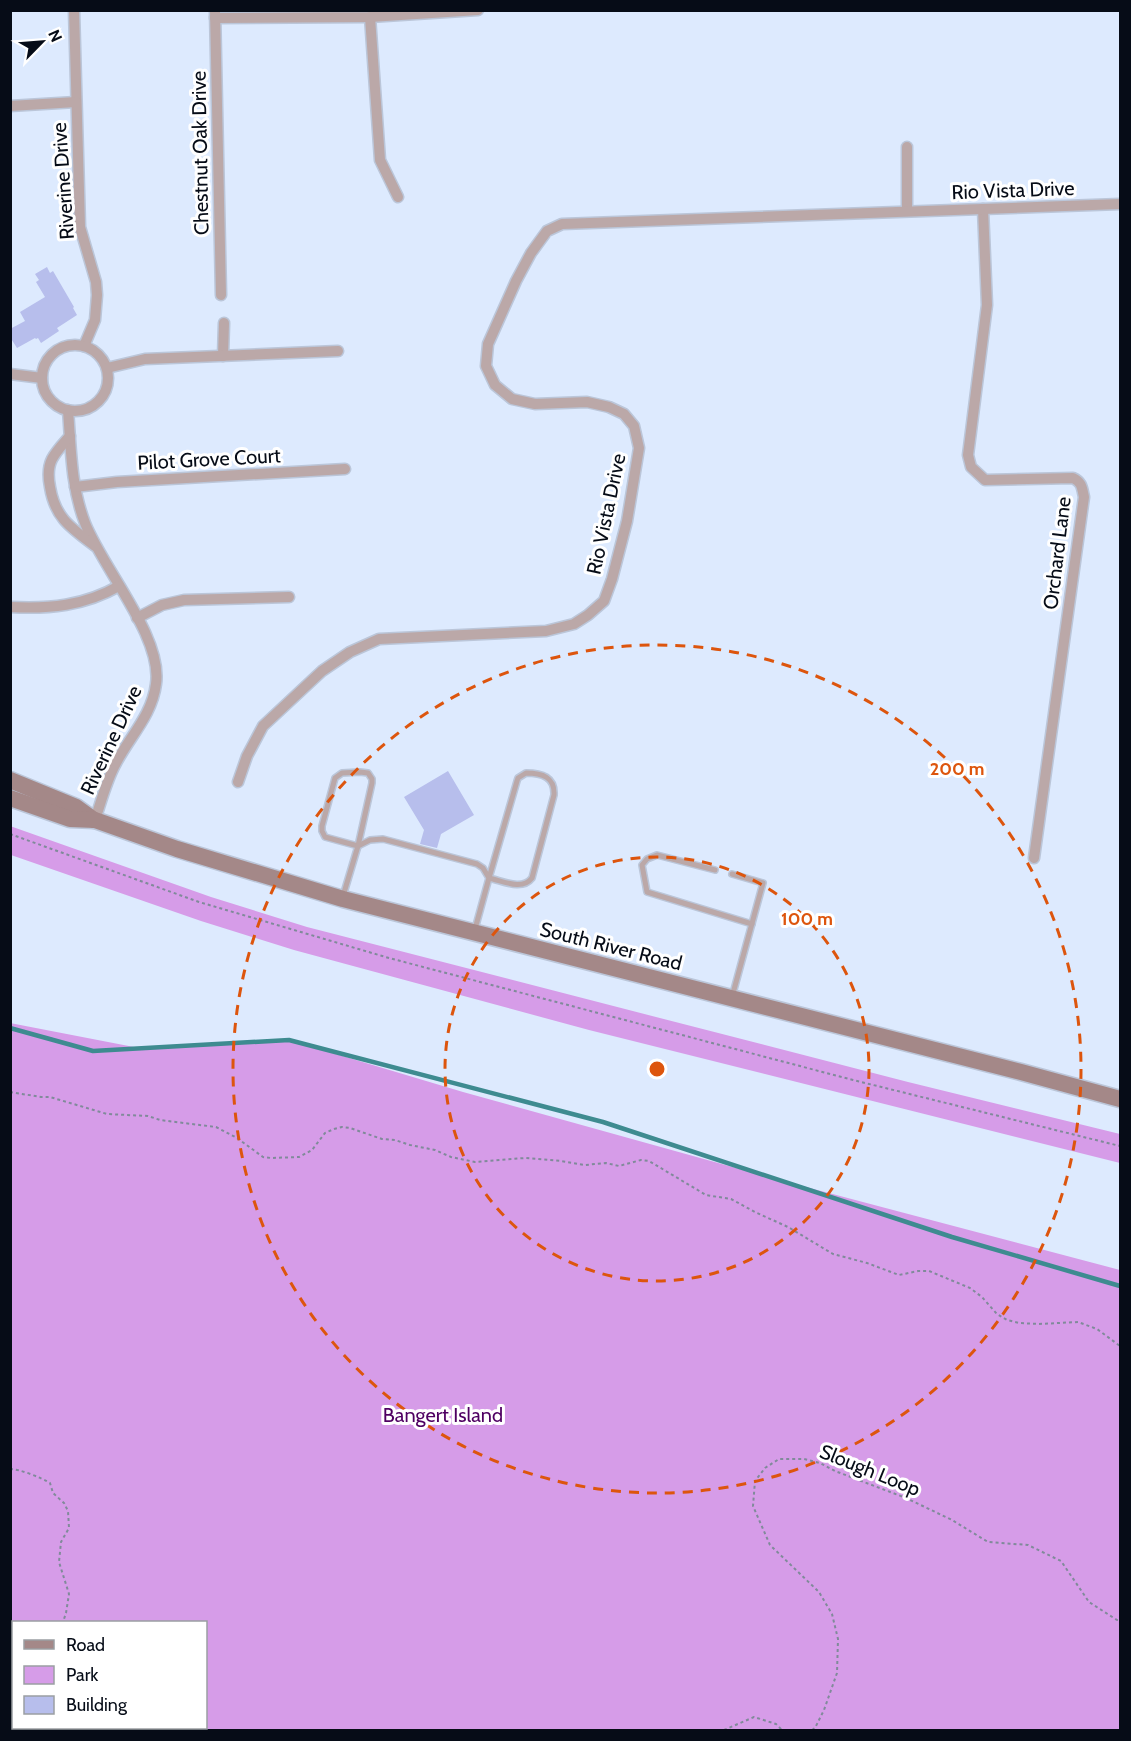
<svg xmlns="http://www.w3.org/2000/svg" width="1131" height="1741" viewBox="0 0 1131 1741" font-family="Cabin,sans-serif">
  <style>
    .green { fill: #d69ce8; fill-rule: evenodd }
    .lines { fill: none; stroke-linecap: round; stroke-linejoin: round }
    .stream { stroke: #3e8b90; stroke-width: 4.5 }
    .building { fill: #b7beec }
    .service-casing { stroke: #bbc6d9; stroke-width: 8 }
    .minor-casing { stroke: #bbc6d9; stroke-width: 13 }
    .secondary-casing { stroke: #bbc6d9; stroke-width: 19 }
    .path { stroke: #808a9a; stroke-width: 2; stroke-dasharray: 3 3; stroke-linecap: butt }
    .service { stroke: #bba8a8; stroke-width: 5 }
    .minor { stroke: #bba8a8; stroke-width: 10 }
    .secondary { stroke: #a48888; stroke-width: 16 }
    .ring { fill: none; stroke: #dd550d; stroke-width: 3; stroke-dasharray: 10 8 }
    .labels { text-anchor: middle; stroke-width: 6; stroke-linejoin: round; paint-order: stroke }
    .street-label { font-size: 20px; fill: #060c17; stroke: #fff }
    .park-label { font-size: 20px; fill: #4f0062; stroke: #fff }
    .centre { fill: #dd550d; stroke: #fff; stroke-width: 3 }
    .ring-label { font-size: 18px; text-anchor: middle; font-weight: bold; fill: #dd550d; stroke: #fff; stroke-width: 6; stroke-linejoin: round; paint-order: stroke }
  </style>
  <rect width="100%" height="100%" fill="#ddeafe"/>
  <g class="green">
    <path d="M10 826 211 897 307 927 908 1082 1120 1134V1163L589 1030 294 950 201 921 11 855Z"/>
    <path d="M10 1023 139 1048 289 1040 463 1092 772 1178 1120 1270V1730H11ZM14 1622H206V1728H14Z"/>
  </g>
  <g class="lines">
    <path class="stream" d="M10 1028 93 1051 289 1040 603 1122 952 1237 1120 1286"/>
  </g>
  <g class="building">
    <path d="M47 267 50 273 53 271 74 307 73 308 77 315 57 328 59 331 41 343 38 338 36 339 35 338 17 348 10 337V329L25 321 20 312 45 297 36 282 39 280 35 274Z"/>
    <path d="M448 771 474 815 441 834 437 848 420 844 424 830 404 797Z"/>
  </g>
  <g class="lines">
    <g class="service-casing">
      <g id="service">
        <path d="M360 772 368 773 372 779V783L358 846 325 837 322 831V826L335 778 342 773Z"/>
        <path d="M526 773C542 773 555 777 554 795L532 878C522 891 503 881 489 878L517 781 518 778Z"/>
        <path d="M715 870 657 855 647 859 642 865 647 892 752 924"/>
        <path d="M732 874 763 883 732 997"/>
        <path d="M343 896 358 846 370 840 383 839 477 864 483 868 489 878 475 929"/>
      </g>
    </g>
    <g class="minor-casing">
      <g id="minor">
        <path d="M74 10 80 227 96 282 97 295 95 320 84 346"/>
        <path d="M215 10 221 295"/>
        <path d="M370 17 380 160 398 197"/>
        <path d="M215 18 370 17 478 10"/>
        <path d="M10 106 76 102"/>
        <path d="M983 209 987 305 968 455 971 467 985 480 1073 478C1082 482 1082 488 1084 497L1034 858"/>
        <path d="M907 210V147"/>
        <circle cx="75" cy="378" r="33"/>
        <path d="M223 356 224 323"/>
        <path d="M107 368 145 359 338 351"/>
        <path d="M10 374 42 378"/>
        <path d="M68 410C71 449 71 487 85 523 103 569 163 637 156 684 152 716 129 737 115 765 106 782 101 802 95 820"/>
        <path d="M70 436C64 443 57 450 52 459 48 467 48 477 50 487 55 518 71 528 95 546"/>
        <path d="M75 487 117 482 345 469"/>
        <path d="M10 607C49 609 84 606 119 586"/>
        <path d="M137 618 162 605 184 600 289 597"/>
        <path d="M238 782 247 756 263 726 322 671 350 652 379 639 546 631 574 624 588 615 604 601 612 579 627 521 639 448 634 426 624 414 609 407 587 402 535 404 512 399 495 385 486 366 488 344 516 281 531 253 547 231 562 224 1120 204"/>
      </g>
    </g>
    <g class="secondary-casing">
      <g id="secondary">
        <path d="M10 780 76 807 94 820"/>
        <path d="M10 798 70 819 95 820 177 849 343 899 1021 1072 1120 1099"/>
      </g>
    </g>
    <g class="path">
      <path d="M10 834 199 902 389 958 853 1080 1120 1146"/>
      <path d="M10 1092 41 1097H50L107 1114 148 1116 160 1120 216 1127 237 1138 263 1157 271 1158 299 1157 312 1150 325 1133 334 1129 342 1127 350 1128 382 1139 395 1140 410 1145 435 1150 451 1157 475 1162 525 1158 561 1161 585 1165 606 1163 619 1166 641 1160 649 1161 706 1195 731 1199 755 1212 788 1227 833 1254 867 1263 899 1275 918 1271H929L970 1288 982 1297 997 1314 1007 1320 1019 1323 1039 1324 1078 1322 1097 1329 1120 1346"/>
      <path d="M10 1469C20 1469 42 1478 50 1483L53 1493 64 1503 68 1511 69 1528 61 1542 59 1562 69 1594 66 1613 63 1622"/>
      <path d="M194 1728 195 1730"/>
      <path d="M724 1730 754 1717 776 1724 782 1730"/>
      <path d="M812 1730 815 1728 824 1710 837 1673 838 1639 832 1614 819 1592 770 1545 753 1506 755 1481 765 1468 779 1459H804L820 1463 835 1471 906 1498 952 1520 988 1542 1028 1545 1061 1561 1089 1602 1117 1620H1120"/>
    </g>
    <use href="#service" class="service"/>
    <use href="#minor" class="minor"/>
    <use href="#secondary" class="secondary"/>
  </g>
  <g class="ring">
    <circle cx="657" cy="1069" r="212"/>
    <circle cx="657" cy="1069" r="424"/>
  </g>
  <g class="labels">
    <g class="street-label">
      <text transform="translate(200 153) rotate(-91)" y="7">Chestnut Oak Drive</text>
      <text transform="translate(63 181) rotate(-94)" y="7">Riverine Drive</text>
      <text transform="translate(1013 190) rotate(-2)" y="7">Rio Vista Drive</text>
      <text transform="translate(209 459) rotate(-3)" y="7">Pilot Grove Court</text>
      <text transform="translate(606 514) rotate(-78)" y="7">Rio Vista Drive</text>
      <text transform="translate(1057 553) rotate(-83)" y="7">Orchard Lane</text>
      <text transform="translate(111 740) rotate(-65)" y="7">Riverine Drive</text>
      <text transform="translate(611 946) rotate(14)" y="7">South River Road</text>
      <text transform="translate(870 1470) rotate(22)" y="7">Slough Loop</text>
    </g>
    <g class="park-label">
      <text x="443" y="1422">Bangert Island</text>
    </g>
  </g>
  <circle cx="657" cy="1069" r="9" class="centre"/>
  <g class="ring-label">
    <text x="957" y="775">200 m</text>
    <text x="807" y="925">100 m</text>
  </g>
  <rect width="1131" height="1741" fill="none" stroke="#060c17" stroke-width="24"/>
  <rect x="12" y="1621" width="195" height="108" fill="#ffffff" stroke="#9b9ea2" stroke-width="1.5"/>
  <rect x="24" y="1640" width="30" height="9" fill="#a48888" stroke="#9b9ea2" stroke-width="1.5"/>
  <text x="66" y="1651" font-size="18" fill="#060c17">Road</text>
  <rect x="24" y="1666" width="30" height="18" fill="#d69ce8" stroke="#9b9ea2" stroke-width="1.5"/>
  <text x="66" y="1681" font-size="18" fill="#060c17">Park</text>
  <rect x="24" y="1696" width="30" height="18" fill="#b7beec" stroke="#9b9ea2" stroke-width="1.5"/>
  <text x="66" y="1711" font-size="18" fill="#060c17">Building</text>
  <g transform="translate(42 42) rotate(65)" stroke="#ffffff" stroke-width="4.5" paint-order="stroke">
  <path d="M0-4.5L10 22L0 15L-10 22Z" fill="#060c17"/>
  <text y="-9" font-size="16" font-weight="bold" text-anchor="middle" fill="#060c17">N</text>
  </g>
</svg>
